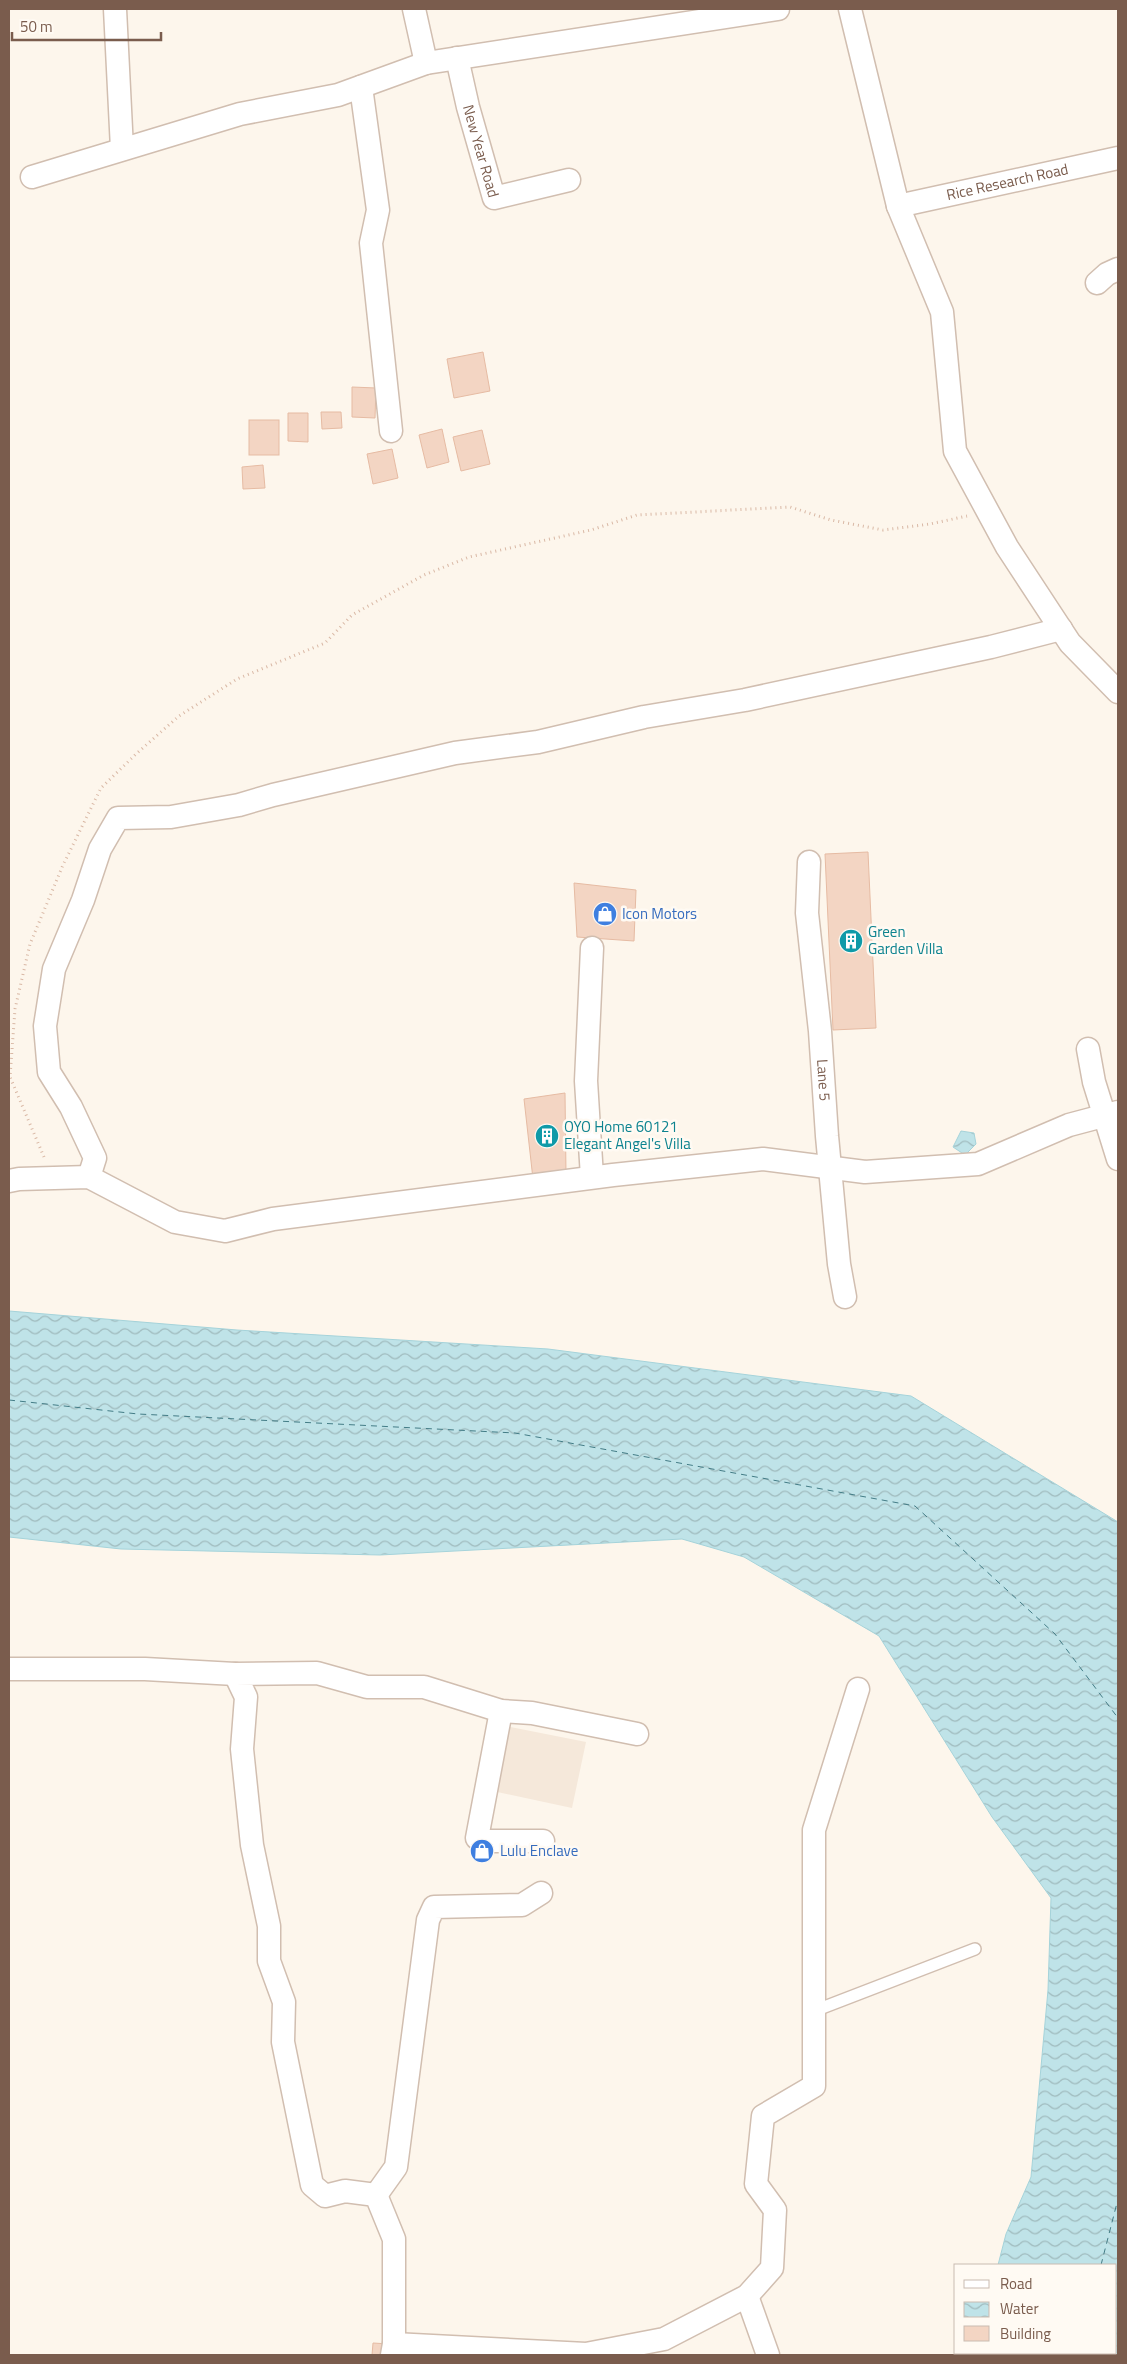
<svg xmlns="http://www.w3.org/2000/svg" width="1127" height="2364" viewBox="0 0 1127 2364" font-family="'Titillium Web',sans-serif">
  <style>
    .residential { fill: #f5e8da }
    .water { fill: url(#water-waves); stroke: #a5d3da }
    .lines { fill: none; stroke-linecap: round; stroke-linejoin: round }
    .ferry { stroke: #437c86; stroke-width: 1; stroke-dasharray: 6 5; stroke-linecap: butt }
    .building { fill: #f3d5c3; stroke: #e6bba3 }
    .lane-casing { stroke: #d1beb0; stroke-width: 14 }
    .street-casing { stroke: #d1beb0; stroke-width: 25 }
    .path { stroke: #d9b8a5; stroke-width: 3; stroke-dasharray: 1 4; stroke-linecap: butt }
    .lane { stroke: #fff; stroke-width: 11 }
    .street { stroke: #fff; stroke-width: 22 }
    .labels { text-anchor: middle; stroke-width: 5; stroke-linejoin: round; paint-order: stroke }
    .street-label { font-size: 15px; fill: #7a5c4d; stroke: #fffaf3 }
    .shop-label { font-size: 15px; fill: #366cbe; stroke: #fffaf3; text-anchor: start }
    .culture-label { font-size: 15px; fill: #0d838f; stroke: #fffaf3; text-anchor: start }
  </style>
  <defs>
    <pattern id="water-waves" width="16" height="10" patternUnits="userSpaceOnUse" patternTransform="scale(1.25)"><rect width="16" height="10" fill="#bfe3e8"/><path d="M0 5q4-4 8 0t8 0" fill="none" stroke="#a0bbbe"/></pattern>
  </defs>
  <rect width="100%" height="100%" fill="#fdf6ec"/>
  <path class="residential" d="M501 1725 586 1742 572 1808 488 1790Z"/>
  <g class="water">
    <path d="M961 1131 974 1133 976 1144 965 1155 953 1147Z"/>
    <path d="M9 1311 237 1330 548 1349 911 1396 1118 1522V2355H976L977 2353H1116V2265H998L1006 2234 1031 2177 1048 1990 1051 1898 992 1817 879 1636 744 1557 682 1539 380 1555 121 1549 9 1537Z"/>
  </g>
  <g class="lines">
    <g class="ferry">
      <path d="M9 1400 138 1414 515 1433 915 1506 1055 1634 1118 1718"/>
      <path d="M1101 2265 1118 2199"/>
      <path d="M1077 2355V2353"/>
    </g>
  </g>
  <g class="building">
    <path d="M483 352 490 391 454 398 447 359Z"/>
    <path d="M352 387 376 388 375 418 352 417Z"/>
    <path d="M321 412H341L342 428 322 429Z"/>
    <path d="M288 413H308V442L288 441Z"/>
    <rect x="249" y="420" width="30" height="35"/>
    <path d="M442 429 449 462 427 468 419 435Z"/>
    <path d="M482 430 490 464 461 471 453 437Z"/>
    <path d="M392 449 398 478 373 484 367 454Z"/>
    <path d="M263 465 265 488 243 489 242 467Z"/>
    <path d="M868 852 876 1028 833 1030 825 854Z"/>
    <path d="M574 883 636 890 634 941 577 937Z"/>
    <path d="M565 1093 566 1174 533 1179 524 1099Z"/>
    <path d="M373 2343 389 2344 387 2355H372Z"/>
  </g>
  <g class="lines">
    <g class="lane-casing">
      <path id="lane" d="M814 2011 975 1949"/>
    </g>
    <g class="street-casing">
      <g id="street">
        <path d="M115 9 122 149"/>
        <path d="M414 9 426 63 778 9"/>
        <path d="M850 9 898 206 942 312 955 451 1007 547 1070 643 1118 692"/>
        <path id="s1" d="M457 58 468 107 494 198 569 180"/>
        <path d="M361 87 378 210 371 243 391 431"/>
        <path d="M32 177 240 114 338 95 426 63"/>
        <path id="s2" d="M898 206 1118 158"/>
        <path d="M1097 283 1107 274 1118 269"/>
        <path id="s3" d="M809 862 807 913 820 1031 827 1136 839 1264 845 1297"/>
        <path d="M592 948 586 1081 592 1177"/>
        <path d="M1088 1049 1094 1082 1118 1159"/>
        <path d="M89 1177 95 1158 71 1107 49 1072 45 1026 54 969 83 900 100 849 118 818 171 817 239 805 273 795 455 753 538 742 644 717 745 700 991 647 1061 629"/>
        <path d="M9 1181 19 1179 89 1177 175 1222 225 1231 273 1219 613 1175 763 1159 865 1172 978 1164 1069 1125 1118 1112"/>
        <path d="M9 1669H145L235 1674"/>
        <path d="M501 1711 477 1838 489 1841H543"/>
        <path d="M376 2195 396 2167 428 1920 434 1907 522 1905 541 1893"/>
        <path d="M747 2296 768 2355"/>
        <path d="M394 2344 586 2354 664 2339 747 2296 772 2268 775 2210 756 2184 763 2116 814 2086V1830L858 1689"/>
        <path d="M392 2355 394 2344V2239L376 2195 345 2191 325 2196 312 2185 283 2042 284 2002 269 1961V1926L252 1845 242 1749 246 1697 235 1674 317 1673 367 1687H424L501 1711 532 1713 637 1734"/>
      </g>
    </g>
    <path class="path" d="M44 1157 10 1077 15 1009 30 944 63 865 101 788 136 754 179 716 237 679 325 643 352 615 424 575 469 557 591 530 637 515 790 507 831 520 883 530 930 524 967 516"/>
    <use href="#lane" class="lane"/>
    <use href="#street" class="street"/>
  </g>
  <defs>
    <g id="shop-disc" transform="scale(1.25)"><circle r="9.5" fill="#3f7fe0" stroke="#fffaf3"/><path d="M-5-2.5h2.3a2.7 3.5 0 0 1 5.4 0H5L5.5 6h-11ZM-1.5-2.5h3a1.5 2.3 0 0 0-3 0Z" fill="#fff"/></g>
    <g id="building-disc" transform="scale(1.25)"><circle r="9.5" fill="#0f9aa8" stroke="#fffaf3"/><path d="M-4-6H4V6H1V3H-1V6H-4ZM-2.5-4.3h1.7v1.8h-1.7ZM.8-4.3h1.7v1.8H.8ZM-2.5-1h1.7V.8h-1.7ZM.8-1h1.7V.8H.8Z" fill="#fff"/></g>
  </defs>
  <g fill-rule="evenodd">
    <use href="#shop-disc" x="605" y="914"/>
    <use href="#building-disc" x="851" y="941"/>
    <use href="#building-disc" x="547" y="1136"/>
    <use href="#shop-disc" x="482" y="1851"/>
  </g>
  <g class="labels">
    <g class="street-label">
      <text dy="5" stroke="none"><textPath href="#s1" startOffset="96">New Year Road</textPath></text>
      <text dy="5" stroke="none"><textPath href="#s2" startOffset="112">Rice Research Road</textPath></text>
      <text dy="5" stroke="none"><textPath href="#s3" startOffset="219">Lane 5</textPath></text>
    </g>
    <g class="shop-label">
      <text x="622" y="919">Icon Motors</text>
      <text x="500" y="1856">Lulu Enclave</text>
    </g>
    <g class="culture-label">
      <text x="868" y="937">Green<tspan x="868" dy="17">Garden Villa</tspan></text>
      <text x="564" y="1132">OYO Home 60121<tspan x="564" dy="17">Elegant Angel's Villa</tspan></text>
    </g>
  </g>
  <rect width="1127" height="2364" fill="none" stroke="#7a5c4d" stroke-width="20"/>
  <rect x="954" y="2264" width="162" height="90" fill="#fffaf3" stroke="#cabbb1"/>
  <rect x="964" y="2280" width="25" height="8" fill="#ffffff" stroke="#cabbb1"/>
  <text x="1000" y="2289" font-size="15" fill="#7a5c4d">Road</text>
  <rect x="964" y="2302" width="25" height="15" fill="url(#water-waves)" stroke="#cabbb1"/>
  <text x="1000" y="2314" font-size="15" fill="#7a5c4d">Water</text>
  <rect x="964" y="2326" width="25" height="15" fill="#f3d5c3" stroke="#cabbb1"/>
  <text x="1000" y="2339" font-size="15" fill="#7a5c4d">Building</text>
  <path d="M12 32v8h149v-8" fill="none" stroke="#7a5c4d" stroke-width="2.5"/>
  <text x="20" y="32" font-size="15" fill="#7a5c4d" stroke="#fffaf3" stroke-width="4" paint-order="stroke">50 m</text>
</svg>
